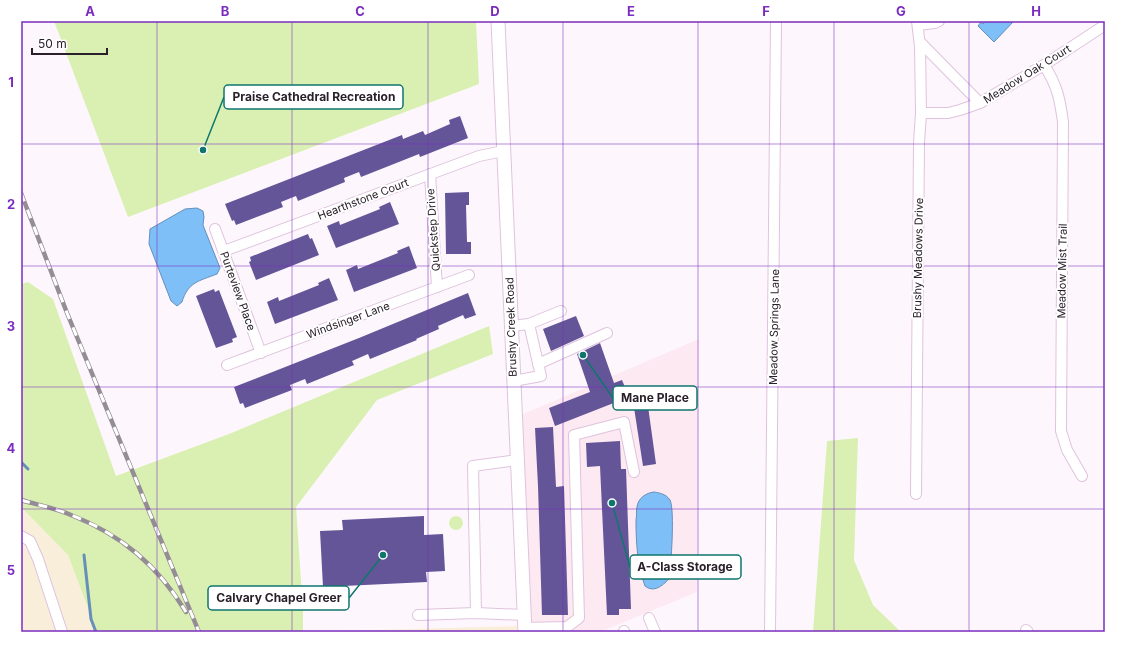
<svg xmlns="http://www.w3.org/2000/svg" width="1126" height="653" viewBox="0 0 1126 653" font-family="Inter,sans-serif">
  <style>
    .commercial { fill: #fde9f1 }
    .industrial { fill: #f9eed9 }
    .green { fill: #d9f0b2 }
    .water { fill: #7fbff8; stroke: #668fba }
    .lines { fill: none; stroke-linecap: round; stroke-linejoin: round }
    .stream { stroke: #668fba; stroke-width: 3 }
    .building { fill: #645598 }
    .minor-casing { stroke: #dfc3de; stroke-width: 12 }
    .major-casing { stroke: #dfc3de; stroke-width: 15 }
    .minor { stroke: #fff; stroke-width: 10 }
    .major { stroke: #fff; stroke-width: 13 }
    .rail-casing { stroke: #958d95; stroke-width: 4.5 }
    .rail { stroke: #fff; stroke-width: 3; stroke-dasharray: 9; stroke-linecap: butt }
    .grid { fill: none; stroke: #7b2cbf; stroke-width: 1; stroke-opacity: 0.55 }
    .labels { text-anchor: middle; stroke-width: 4; stroke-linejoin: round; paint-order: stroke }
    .street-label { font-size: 11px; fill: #2a202a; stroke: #fff }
    .leader { fill: none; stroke: #0f766e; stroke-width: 1.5 }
    .callout-dot { fill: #0f766e; stroke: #fff; stroke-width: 1.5 }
    .callout { fill: #fff; stroke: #0f766e; stroke-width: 1.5 }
    .callout-label { font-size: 12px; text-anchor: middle; font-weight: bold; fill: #2a202a }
    .neatline { fill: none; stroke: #7b2cbf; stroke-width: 1.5 }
    .grid-label { font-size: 13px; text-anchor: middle; font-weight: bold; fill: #7b2cbf }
  </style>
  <rect width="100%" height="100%" fill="#fdf7fd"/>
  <path class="commercial" d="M699 339 697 592 600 632H532L521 415Z"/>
  <g class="industrial">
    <path d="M21 507 68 555 97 632H21Z"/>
    <path d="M517 626V632H303Z"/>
  </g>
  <g class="green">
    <path d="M54 21H476L479 84 128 217Z"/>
    <path d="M28 282 53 299 116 476 229 434 489 326 493 354 377 400 296 507 303 610V632H97L68 555 21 507V284Z"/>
    <path d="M858 438 854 560 873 605 901 632H813L827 441Z"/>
    <circle cx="456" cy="523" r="7"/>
  </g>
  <g class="water">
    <path d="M985 21H1014L994 42 978 26 981 22 983 24Z"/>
    <path d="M197 208 203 211 204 217 203 225 220 268 217 274C199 281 188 282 182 302L177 306 171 301 149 244 150 229 185 209Z"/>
    <path d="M654 492C660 493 666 494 670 500 675 510 671 567 669 579 662 586 654 593 645 586 637 565 636 541 636 520 637 516 636 511 637 507 638 498 646 493 654 492Z"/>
  </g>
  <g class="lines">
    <g class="stream">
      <path d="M21 462 28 469"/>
      <path d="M84 555 91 619 96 632"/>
    </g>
  </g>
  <g class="building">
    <path d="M460 116 468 138 420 157 419 154 361 177 359 172 344 178 345 182 298 201 296 196 281 202 283 207 236 225 234 220 232 221 225 204 402 135 403 139 423 131 425 135 450 124 449 120Z"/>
    <path d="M469 192V205H466L467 242H471V254H446L445 193Z"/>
    <path d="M390 202 399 224 336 248 327 226 339 221 340 225 380 209 379 207Z"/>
    <path d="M308 234 310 239 312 238 319 255 256 280 249 262 251 261 250 257Z"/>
    <path d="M409 246 417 268 354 292 346 270 357 265 358 269 398 253 397 251Z"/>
    <path d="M329 278 338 300 275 324 267 302 278 297 279 301 319 285 318 283Z"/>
    <path d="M214 289 215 292 219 290 237 337 232 339 233 342 216 348 196 296Z"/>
    <path d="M468 293 476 315 465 319 463 315 438 326 439 329 416 339 417 340 370 359 368 354 352 361 354 365 307 384 305 379 290 385 292 390 245 408 243 403 240 404 234 387 359 338Z"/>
    <path d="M576 316 584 336 551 351 543 329Z"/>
    <path d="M600 343 614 383 622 380 629 397 555 426 549 408 590 392 577 354Z"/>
    <path d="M647 399 656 464 643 466 633 401Z"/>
    <path d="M553 427 556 487 564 486 568 615H542L538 486 535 428Z"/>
    <path d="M620 441 621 469H626L631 609H619V615H607L600 466 587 467 586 443Z"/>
    <path d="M424 516V535L443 534 445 571 426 572 427 582 323 587 320 531 343 530 342 520Z"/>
  </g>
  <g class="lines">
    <g class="minor-casing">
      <g id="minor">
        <path d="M918 25 935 23 939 21"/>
        <path d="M920 42 980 103"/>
        <path d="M1044 65C1057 85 1060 99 1063 122L1061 431 1067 450 1082 476"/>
        <path d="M921 113H948L960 110 980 103 1044 65 1105 25"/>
        <path d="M430 174 437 287"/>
        <path d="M215 229 261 353"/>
        <path d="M224 251 479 156 503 151"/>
        <path d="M529 324 561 311"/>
        <path d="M511 326 529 324 541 376 513 381"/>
        <path d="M538 364 607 333"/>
        <path d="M227 365 469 275"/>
        <path d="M916 494 919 143 921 113 920 47 917 21"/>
        <path d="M21 536 30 541 38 559 62 632"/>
        <path d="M476 613 473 466 517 460"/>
        <path d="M418 615 476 613 524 615"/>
        <path d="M649 618 655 632"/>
        <path d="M524 628 567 627 579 618 574 435 624 422 634 472"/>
        <path d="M1026 630 1028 632"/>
        <path d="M624 631V632"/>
        <path d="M770 632 776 21"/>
      </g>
    </g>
    <g class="major-casing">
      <path id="major" d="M498 21 525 632"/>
    </g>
    <use href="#minor" class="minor"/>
    <use href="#major" class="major"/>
    <g class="rail-casing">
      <g id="rail">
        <path d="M21 193 67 313 199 632"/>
        <path d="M21 500C38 505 55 508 71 515 122 535 158 566 186 612"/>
      </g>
    </g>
    <use href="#rail" class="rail"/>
  </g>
  <path class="grid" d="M157 21V632M292 21V632M428 21V632M563 21V632M698 21V632M834 21V632M969 21V632M21 144H1105M21 266H1105M21 387H1105M21 509H1105"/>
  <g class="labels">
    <g class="street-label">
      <text transform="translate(1027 74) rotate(-32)" y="4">Meadow Oak Court</text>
      <text transform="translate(363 199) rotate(-21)" y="4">Hearthstone Court</text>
      <text transform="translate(433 230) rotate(-94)" y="4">Quickstep Drive</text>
      <text transform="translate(918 258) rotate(-89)" y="4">Brushy Meadows Drive</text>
      <text transform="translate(1062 271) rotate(-89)" y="4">Meadow Mist Trail</text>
      <text transform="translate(238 291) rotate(70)" y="4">Purteview Place</text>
      <text transform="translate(348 320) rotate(-20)" y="4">Windsinger Lane</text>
      <text transform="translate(511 327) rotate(-92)" y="4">Brushy Creek Road</text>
      <text transform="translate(774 327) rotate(-89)" y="4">Meadow Springs Lane</text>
    </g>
  </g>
  <path class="leader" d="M203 150L224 97M583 355L613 398M612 503L630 567M383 555L349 598"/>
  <g class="callout-dot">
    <circle cx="203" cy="150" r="4"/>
    <circle cx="583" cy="355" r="4"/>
    <circle cx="612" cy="503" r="4"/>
    <circle cx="383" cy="555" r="4"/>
  </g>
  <g class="callout">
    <rect x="224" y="85" width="179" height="24" rx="4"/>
    <rect x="613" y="386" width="84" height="24" rx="4"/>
    <rect x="630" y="555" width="111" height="24" rx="4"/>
    <rect x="208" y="586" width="141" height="24" rx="4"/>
  </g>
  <g class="callout-label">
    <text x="314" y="101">Praise Cathedral Recreation</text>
    <text x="655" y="402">Mane Place</text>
    <text x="685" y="571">A-Class Storage</text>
    <text x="279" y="602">Calvary Chapel Greer</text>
  </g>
  <rect width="1126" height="653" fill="none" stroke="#ffffff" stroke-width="44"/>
  <path d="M32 48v6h75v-6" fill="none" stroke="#2a202a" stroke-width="2"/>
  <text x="38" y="48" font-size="12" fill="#2a202a" stroke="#ffffff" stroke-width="3" paint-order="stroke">50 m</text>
  <rect x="22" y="22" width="1082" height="609" class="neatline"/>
  <g class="grid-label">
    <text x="90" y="16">A</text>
    <text x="225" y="16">B</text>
    <text x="360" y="16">C</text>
    <text x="495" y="16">D</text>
    <text x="631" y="16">E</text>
    <text x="766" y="16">F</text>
    <text x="901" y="16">G</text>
    <text x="1036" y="16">H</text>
    <text x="11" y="87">1</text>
    <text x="11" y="209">2</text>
    <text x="11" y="331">3</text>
    <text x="11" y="453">4</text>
    <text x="11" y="575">5</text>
  </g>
</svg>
